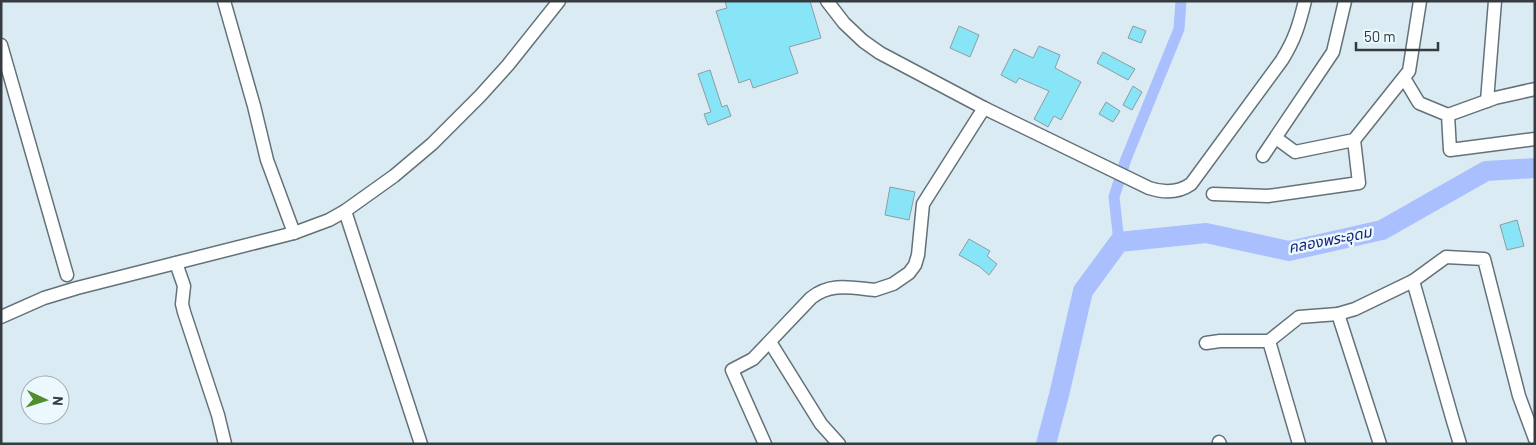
<svg xmlns="http://www.w3.org/2000/svg" width="1536" height="445" viewBox="0 0 1536 445" font-family="Barlow,'Noto Sans Thai',sans-serif">
  <style>
    .lines { fill: none; stroke-linecap: round; stroke-linejoin: round }
    .canal { stroke: #aac0fe; stroke-width: 11 }
    .river { stroke: #aac0fe; stroke-width: 20 }
    .building { fill: #88e5f8; stroke: #8c9da1 }
    .street-casing { stroke: #637178; stroke-width: 15 }
    .street { stroke: #fff; stroke-width: 12 }
    .labels { text-anchor: middle; stroke-width: 5; stroke-linejoin: round; paint-order: stroke }
    .water-label { font-size: 15px; font-style: italic; fill: #172278; stroke: #ebf8fe }
  </style>
  <rect width="100%" height="100%" fill="#dbebf3"/>
  <g class="lines">
    <path class="canal" d="M1119 242 1114 197 1126 159 1179 29 1181 1"/>
    <path class="river" d="M1046 444 1059 395 1083 291 1119 242 1206 233 1289 251 1382 230 1486 171 1535 168"/>
  </g>
  <g class="building">
    <path d="M725 1H810L821 38 789 47 798 73 753 88 750 79 739 83 716 11 727 8Z"/>
    <path d="M959 26 979 35 970 57 950 48Z"/>
    <path d="M1133 26 1146 31 1141 43 1128 38Z"/>
    <path d="M1039 46 1060 55 1055 68 1081 82 1061 120 1054 116 1048 127 1034 119 1049 91 1019 78 1016 83 1001 75 1014 49 1033 58Z"/>
    <path d="M1103 52 1135 69 1128 80 1097 63Z"/>
    <path d="M710 70 722 107 727 105 731 116 708 125 704 114 711 112 698 74Z"/>
    <path d="M1133 86 1142 92 1132 110 1123 105Z"/>
    <path d="M1106 102 1120 111 1113 122 1099 114Z"/>
    <path d="M890 187 915 192 909 220 885 215Z"/>
    <path d="M1517 220 1524 246 1507 250 1500 225Z"/>
    <path d="M969 239 990 251 987 256 997 264 989 275 980 267 959 255Z"/>
  </g>
  <g class="lines">
    <g class="street-casing">
      <g id="street">
        <path d="M224 1 254 106 267 160 294 233"/>
        <path d="M827 1 844 23 863 41 880 53 984 108 1149 188C1164 193 1178 193 1191 184L1282 60C1295 39 1299 25 1305 1"/>
        <path d="M1 45 67 275"/>
        <path d="M1404 78 1419 103 1448 115 1450 150 1535 139"/>
        <path d="M1487 101 1495 1"/>
        <path d="M1448 115 1495 98 1535 89"/>
        <path d="M1276 138 1295 152 1354 140 1409 71 1420 1"/>
        <path d="M1263 156 1333 52 1345 1"/>
        <path d="M1213 194 1268 196 1359 183 1354 140"/>
        <path d="M345 211 421 444"/>
        <path d="M176 263 184 286 182 304 184 312 218 415 225 444"/>
        <path d="M1413 281 1453 421 1460 444"/>
        <path d="M1338 314 1380 444"/>
        <path d="M1 317 44 298 77 288 294 233 329 220 345 211 394 176 432 144 480 96 508 65 559 1"/>
        <path d="M1269 341 1299 444"/>
        <path d="M770 342 821 424 839 444"/>
        <path d="M1206 343 1220 341H1269L1299 317 1338 314 1355 309 1413 281 1446 257 1484 259 1519 396 1535 439"/>
        <path d="M1219 442 1220 444"/>
        <path d="M765 444 732 370 753 359 811 298C831 282 852 288 875 290L893 284 909 273 915 265 918 255 923 204 984 108"/>
      </g>
    </g>
    <use href="#street" class="street"/>
  </g>
  <g class="labels">
    <g class="water-label">
      <text transform="translate(1330 240) rotate(-11)" y="5">คลองพระอุดม</text>
    </g>
  </g>
  <rect width="1536" height="445" fill="none" stroke="#353b3e" stroke-width="5"/>
  <g transform="translate(45 400) rotate(94)"><circle r="24" fill="#ebf8fe" stroke="#a2acb1"/>
  <path d="M0-4L9 19L0 12L-9 19Z" fill="#4f8d2d"/>
  <text y="-8" font-size="14" font-weight="bold" text-anchor="middle" fill="#353b3e">N</text>
  </g>
  <path d="M1356 42v8h82v-8" fill="none" stroke="#353b3e" stroke-width="2.5"/>
  <text x="1364" y="42" font-size="15" fill="#353b3e" stroke="#ebf8fe" stroke-width="4" paint-order="stroke">50 m</text>
</svg>
